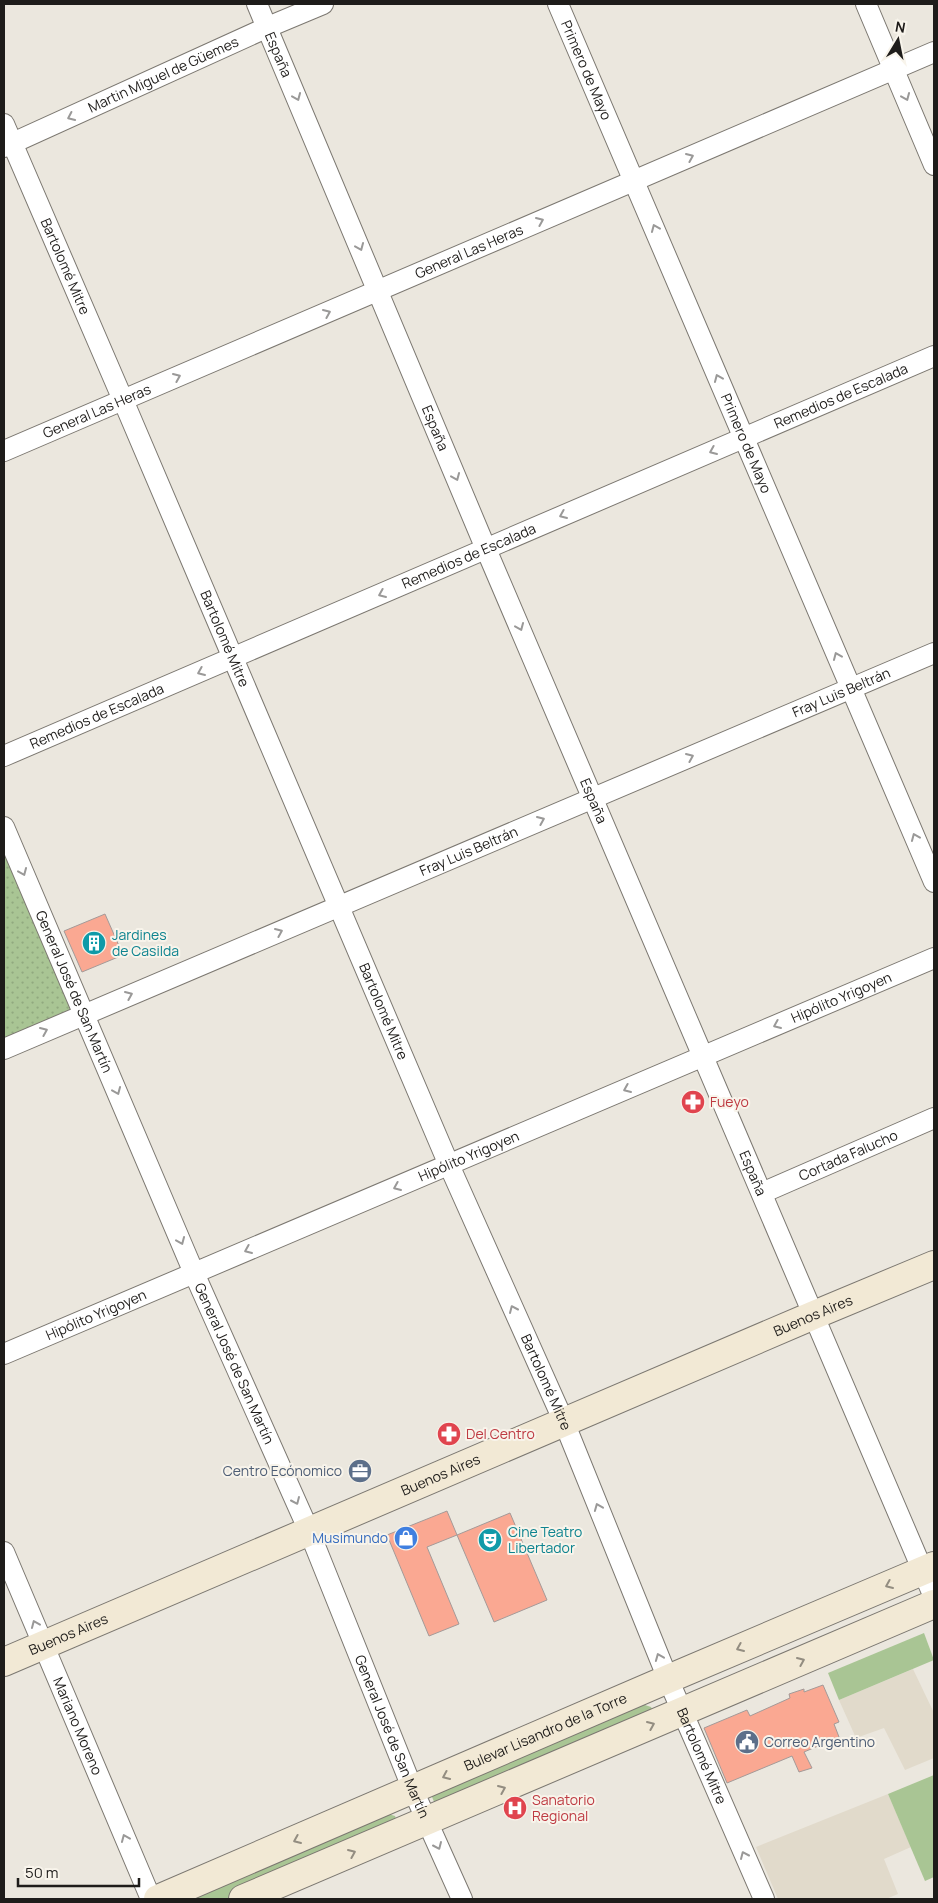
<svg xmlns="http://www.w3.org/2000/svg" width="938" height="1903" viewBox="0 0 938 1903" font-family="Manrope,sans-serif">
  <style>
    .built { fill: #e1dacb }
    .green { fill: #a9c594 }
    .park { fill: url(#park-dots) }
    .building { fill: #faa892; stroke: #a49a98 }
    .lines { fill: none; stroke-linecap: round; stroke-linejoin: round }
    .street-casing { stroke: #7c7871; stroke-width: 22 }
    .secondary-casing { stroke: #7c7871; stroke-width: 30 }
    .street { stroke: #fff; stroke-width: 20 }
    .secondary { stroke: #f2e9d5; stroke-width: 28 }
    .oneway { stroke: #9a9998 }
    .oneway2 { stroke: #938d81 }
    .labels { text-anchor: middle; stroke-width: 4; stroke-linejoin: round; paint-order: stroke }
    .street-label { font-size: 14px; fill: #1e1c1a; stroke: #f8f4eb }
    .culture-label { font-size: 14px; fill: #0d838f; stroke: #f8f4eb; text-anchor: start }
    .health-label { font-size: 14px; fill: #be3a42; stroke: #f8f4eb; text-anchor: start }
    .service-label { font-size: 14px; fill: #4e5e75; stroke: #f8f4eb; text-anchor: end }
    .shop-label { font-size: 14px; fill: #366cbe; stroke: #f8f4eb; text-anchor: end }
  </style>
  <defs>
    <pattern id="park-dots" width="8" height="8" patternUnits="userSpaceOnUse" patternTransform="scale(1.25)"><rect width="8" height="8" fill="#a9c594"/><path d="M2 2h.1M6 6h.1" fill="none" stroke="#91a97f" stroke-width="1.8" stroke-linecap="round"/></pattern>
  </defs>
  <rect width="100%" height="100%" fill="#ebe7de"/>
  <g class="built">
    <path d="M913 1669 934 1713V1758L905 1770 884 1728 856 1738 839 1700Z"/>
    <path d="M888 1794 911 1847 884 1859 898 1894 886 1899H778L756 1847Z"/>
  </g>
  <g class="green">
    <path d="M924 1633 934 1660 839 1700 828 1673Z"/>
    <path d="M642 1704 651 1707 655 1715 436 1806 432 1797 435 1790Z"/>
    <path d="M934 1775V1877L925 1881 888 1794Z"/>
    <path d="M385 1813 395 1816 398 1824 232 1899H178Z"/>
  </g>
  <path class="park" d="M4 827 84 1014 4 1049Z"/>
  <g class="building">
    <path d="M105 914 123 955 82 972 64 931Z"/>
    <path d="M447 1511 457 1535 427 1547 459 1624 429 1636 387 1535Z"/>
    <path d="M510 1513 547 1600 494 1622 457 1535Z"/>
    <path d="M823 1685 839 1722 834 1724 839 1737 804 1752 812 1768 799 1772 792 1756 727 1783 704 1728 747 1710 750 1716 790 1698 789 1694 804 1689V1692Z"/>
  </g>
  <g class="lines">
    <g class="street-casing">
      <g id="street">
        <path id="s1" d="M257 4 486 549 934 1597"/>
        <path id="s2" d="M558 4 934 882"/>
        <path d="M866 4 934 165"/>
        <path id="s3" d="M4 124 123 400 449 1165 564 1422 668 1679 764 1899"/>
        <path id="s4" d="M4 147 268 27 323 4"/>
        <path id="s5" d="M4 451 934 52"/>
        <path id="s6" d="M4 756 934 356"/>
        <path id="s7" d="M4 827 194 1273 309 1531 413 1790 462 1899"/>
        <path id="s8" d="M4 1049 934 653"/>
        <path id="s9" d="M762 1193 934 1118"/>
        <path id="s10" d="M4 1354 934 958"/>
        <path id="s11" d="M4 1552 151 1899"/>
      </g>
    </g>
    <g class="secondary-casing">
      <g id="secondary">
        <path id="s12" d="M4 1662 814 1315 934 1265"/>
        <path id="s13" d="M158 1899 668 1679 934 1566"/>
        <path d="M243 1899 934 1604"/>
      </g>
    </g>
    <use href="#street" class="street"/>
    <use href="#secondary" class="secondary"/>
  </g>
  <defs><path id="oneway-chevron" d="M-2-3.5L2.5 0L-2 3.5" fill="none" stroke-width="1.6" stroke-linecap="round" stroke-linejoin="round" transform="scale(1.25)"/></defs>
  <g class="oneway">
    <use href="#oneway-chevron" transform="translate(297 97) rotate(67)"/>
    <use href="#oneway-chevron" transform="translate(906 97) rotate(67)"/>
    <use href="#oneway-chevron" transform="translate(71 117) rotate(155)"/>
    <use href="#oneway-chevron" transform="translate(690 157) rotate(-23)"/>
    <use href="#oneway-chevron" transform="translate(540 221) rotate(-23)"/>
    <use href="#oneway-chevron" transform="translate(655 228) rotate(-113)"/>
    <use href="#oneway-chevron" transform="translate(360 247) rotate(67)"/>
    <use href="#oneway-chevron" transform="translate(327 313) rotate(-23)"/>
    <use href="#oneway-chevron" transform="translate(177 377) rotate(-23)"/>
    <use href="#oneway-chevron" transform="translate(718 378) rotate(-113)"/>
    <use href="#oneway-chevron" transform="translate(713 451) rotate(157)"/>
    <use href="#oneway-chevron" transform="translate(456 477) rotate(67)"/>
    <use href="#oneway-chevron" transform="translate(563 515) rotate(157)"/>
    <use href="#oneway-chevron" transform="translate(382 594) rotate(157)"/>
    <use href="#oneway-chevron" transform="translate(520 627) rotate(67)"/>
    <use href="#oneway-chevron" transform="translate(837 656) rotate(-113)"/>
    <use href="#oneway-chevron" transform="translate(201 672) rotate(157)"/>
    <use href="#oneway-chevron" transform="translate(690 757) rotate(-23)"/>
    <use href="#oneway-chevron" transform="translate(541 820) rotate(-23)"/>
    <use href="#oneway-chevron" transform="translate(915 837) rotate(-113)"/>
    <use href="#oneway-chevron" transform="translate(23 872) rotate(67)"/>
    <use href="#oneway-chevron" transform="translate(279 932) rotate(-23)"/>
    <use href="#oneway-chevron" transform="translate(129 995) rotate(-23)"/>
    <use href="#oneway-chevron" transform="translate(777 1025) rotate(157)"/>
    <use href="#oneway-chevron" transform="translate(44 1031) rotate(-23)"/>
    <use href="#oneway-chevron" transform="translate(627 1089) rotate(157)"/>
    <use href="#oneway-chevron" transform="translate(117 1091) rotate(67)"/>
    <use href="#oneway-chevron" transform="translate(397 1187) rotate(157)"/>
    <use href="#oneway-chevron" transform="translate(181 1241) rotate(67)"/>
    <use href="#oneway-chevron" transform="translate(248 1250) rotate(157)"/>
    <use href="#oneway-chevron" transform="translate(513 1309) rotate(-114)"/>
    <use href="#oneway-chevron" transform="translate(296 1501) rotate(66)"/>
    <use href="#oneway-chevron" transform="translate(598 1507) rotate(-112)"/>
    <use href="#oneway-chevron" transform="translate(35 1624) rotate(-113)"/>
    <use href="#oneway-chevron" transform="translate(659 1657) rotate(-112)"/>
    <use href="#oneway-chevron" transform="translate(125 1838) rotate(-113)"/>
    <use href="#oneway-chevron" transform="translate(438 1846) rotate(66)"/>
    <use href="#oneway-chevron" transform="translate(744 1855) rotate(-114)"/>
  </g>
  <g class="oneway2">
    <use href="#oneway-chevron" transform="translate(889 1585) rotate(157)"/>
    <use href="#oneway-chevron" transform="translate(740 1648) rotate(157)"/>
    <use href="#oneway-chevron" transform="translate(801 1661) rotate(-23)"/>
    <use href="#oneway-chevron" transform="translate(651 1725) rotate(-23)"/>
    <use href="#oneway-chevron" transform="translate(446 1776) rotate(156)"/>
    <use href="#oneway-chevron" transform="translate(502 1789) rotate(-23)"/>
    <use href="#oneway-chevron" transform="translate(297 1840) rotate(157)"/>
    <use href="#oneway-chevron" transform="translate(352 1853) rotate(-23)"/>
  </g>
  <defs>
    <g id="building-disc" transform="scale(1.25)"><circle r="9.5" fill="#0f9aa8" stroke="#f8f4eb"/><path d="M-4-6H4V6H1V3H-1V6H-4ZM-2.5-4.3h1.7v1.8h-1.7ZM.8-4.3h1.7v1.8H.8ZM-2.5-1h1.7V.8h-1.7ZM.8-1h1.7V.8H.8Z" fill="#fff"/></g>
    <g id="pharmacy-disc" transform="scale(1.25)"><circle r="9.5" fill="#e0444e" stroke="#f8f4eb"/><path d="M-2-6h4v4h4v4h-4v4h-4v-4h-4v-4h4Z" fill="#fff"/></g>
    <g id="office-disc" transform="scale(1.25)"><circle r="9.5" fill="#5c6f8a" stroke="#f8f4eb"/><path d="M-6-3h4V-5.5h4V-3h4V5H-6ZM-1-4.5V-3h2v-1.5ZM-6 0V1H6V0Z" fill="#fff"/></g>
    <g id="shop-disc" transform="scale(1.25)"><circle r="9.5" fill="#3f7fe0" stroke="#f8f4eb"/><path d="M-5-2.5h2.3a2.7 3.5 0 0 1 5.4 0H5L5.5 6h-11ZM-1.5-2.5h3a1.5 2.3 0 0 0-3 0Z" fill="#fff"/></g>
    <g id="theatre-disc" transform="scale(1.25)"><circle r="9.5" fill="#0f9aa8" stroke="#f8f4eb"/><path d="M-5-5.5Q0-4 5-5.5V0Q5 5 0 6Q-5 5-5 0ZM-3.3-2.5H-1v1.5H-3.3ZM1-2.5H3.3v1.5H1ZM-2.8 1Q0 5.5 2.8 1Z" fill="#fff"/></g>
    <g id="civic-disc" transform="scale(1.25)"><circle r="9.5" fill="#5c6f8a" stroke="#f8f4eb"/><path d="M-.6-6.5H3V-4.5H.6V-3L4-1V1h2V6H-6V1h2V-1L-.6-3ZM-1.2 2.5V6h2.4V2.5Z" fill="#fff"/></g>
    <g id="hospital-disc" transform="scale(1.25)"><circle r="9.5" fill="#e0444e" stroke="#f8f4eb"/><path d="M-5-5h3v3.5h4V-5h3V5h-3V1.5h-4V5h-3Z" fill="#fff"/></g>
  </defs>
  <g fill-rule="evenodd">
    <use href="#building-disc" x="94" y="943"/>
    <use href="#pharmacy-disc" x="693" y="1102"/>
    <use href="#pharmacy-disc" x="449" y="1434"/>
    <use href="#office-disc" x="360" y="1471"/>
    <use href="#shop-disc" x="406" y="1538"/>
    <use href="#theatre-disc" x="490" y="1540"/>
    <use href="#civic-disc" x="747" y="1742"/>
    <use href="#hospital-disc" x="515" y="1808"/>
  </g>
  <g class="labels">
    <g class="street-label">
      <text dy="5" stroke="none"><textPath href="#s1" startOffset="55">España</textPath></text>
      <text dy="5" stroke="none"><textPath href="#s2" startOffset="72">Primero de Mayo</textPath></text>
      <text dy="5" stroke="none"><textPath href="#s4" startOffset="175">Martin Miguel de Güemes</textPath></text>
      <text dy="5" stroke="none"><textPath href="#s5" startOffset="506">General Las Heras</textPath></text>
      <text dy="5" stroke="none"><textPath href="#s3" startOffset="155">Bartolomé Mitre</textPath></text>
      <text dy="5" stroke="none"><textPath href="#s6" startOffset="911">Remedios de Escalada</textPath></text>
      <text dy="5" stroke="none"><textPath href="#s5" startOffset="101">General Las Heras</textPath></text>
      <text dy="5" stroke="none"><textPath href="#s1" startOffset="460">España</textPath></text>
      <text dy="5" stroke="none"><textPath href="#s2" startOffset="478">Primero de Mayo</textPath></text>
      <text dy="5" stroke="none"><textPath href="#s6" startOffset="506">Remedios de Escalada</textPath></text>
      <text dy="5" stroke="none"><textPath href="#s3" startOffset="560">Bartolomé Mitre</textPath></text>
      <text dy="5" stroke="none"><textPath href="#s8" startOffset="910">Fray Luis Beltrán</textPath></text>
      <text dy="5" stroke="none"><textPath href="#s6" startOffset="101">Remedios de Escalada</textPath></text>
      <text dy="5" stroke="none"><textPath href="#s1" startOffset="865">España</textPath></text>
      <text dy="5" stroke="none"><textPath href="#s8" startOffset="505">Fray Luis Beltrán</textPath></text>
      <text dy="5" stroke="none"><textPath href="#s7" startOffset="179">General José de San Martín</textPath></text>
      <text dy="5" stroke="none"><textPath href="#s10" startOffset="910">Hipólito Yrigoyen</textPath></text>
      <text dy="5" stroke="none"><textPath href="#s3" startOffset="965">Bartolomé Mitre</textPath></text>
      <text dy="5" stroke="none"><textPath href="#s9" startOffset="94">Cortada Falucho</textPath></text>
      <text dy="5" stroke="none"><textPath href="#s10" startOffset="505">Hipólito Yrigoyen</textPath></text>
      <text dy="5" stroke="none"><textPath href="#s1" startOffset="1270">España</textPath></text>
      <text dy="5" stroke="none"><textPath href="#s10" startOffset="100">Hipólito Yrigoyen</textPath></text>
      <text dy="5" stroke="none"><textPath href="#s12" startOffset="880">Buenos Aires</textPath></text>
      <text dy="5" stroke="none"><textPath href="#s7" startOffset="584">General José de San Martín</textPath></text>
      <text dy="5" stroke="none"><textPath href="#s3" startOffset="1370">Bartolomé Mitre</textPath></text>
      <text dy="5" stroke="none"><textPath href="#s12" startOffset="475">Buenos Aires</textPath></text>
      <text dy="5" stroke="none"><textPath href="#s12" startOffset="70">Buenos Aires</textPath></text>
      <text dy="5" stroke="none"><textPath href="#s11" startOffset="189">Mariano Moreno</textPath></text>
      <text dy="5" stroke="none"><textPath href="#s13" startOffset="422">Bulevar Lisandro de la Torre</textPath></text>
      <text dy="5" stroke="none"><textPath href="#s7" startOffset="989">General José de San Martín</textPath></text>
      <text dy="5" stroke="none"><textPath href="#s3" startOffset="1775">Bartolomé Mitre</textPath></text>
    </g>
    <g class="culture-label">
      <text x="112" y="940">Jardines<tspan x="112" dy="16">de Casilda</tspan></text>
      <text x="508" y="1537">Cine Teatro<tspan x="508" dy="16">Libertador</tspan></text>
    </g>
    <g class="health-label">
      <text x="710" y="1107">Fueyo</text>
      <text x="466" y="1439">Del Centro</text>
      <text x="532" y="1805">Sanatorio<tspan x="532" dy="16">Regional</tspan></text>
    </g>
    <g class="service-label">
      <text x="342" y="1476">Centro Ecónomico</text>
      <text x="764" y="1747" text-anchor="start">Correo Argentino</text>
    </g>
    <g class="shop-label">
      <text x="388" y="1543">Musimundo</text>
    </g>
  </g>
  <rect width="938" height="1903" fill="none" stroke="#1e1c1a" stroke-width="10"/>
  <g transform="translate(898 40) rotate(10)" stroke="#f8f4eb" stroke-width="4" paint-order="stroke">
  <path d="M0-4L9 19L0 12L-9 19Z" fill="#1e1c1a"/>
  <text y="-8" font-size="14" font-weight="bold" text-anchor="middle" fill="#1e1c1a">N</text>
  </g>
  <path d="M18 1878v8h121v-8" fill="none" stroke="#1e1c1a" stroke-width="2.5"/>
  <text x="25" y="1878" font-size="15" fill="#1e1c1a" stroke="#f8f4eb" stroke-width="4" paint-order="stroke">50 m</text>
</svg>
